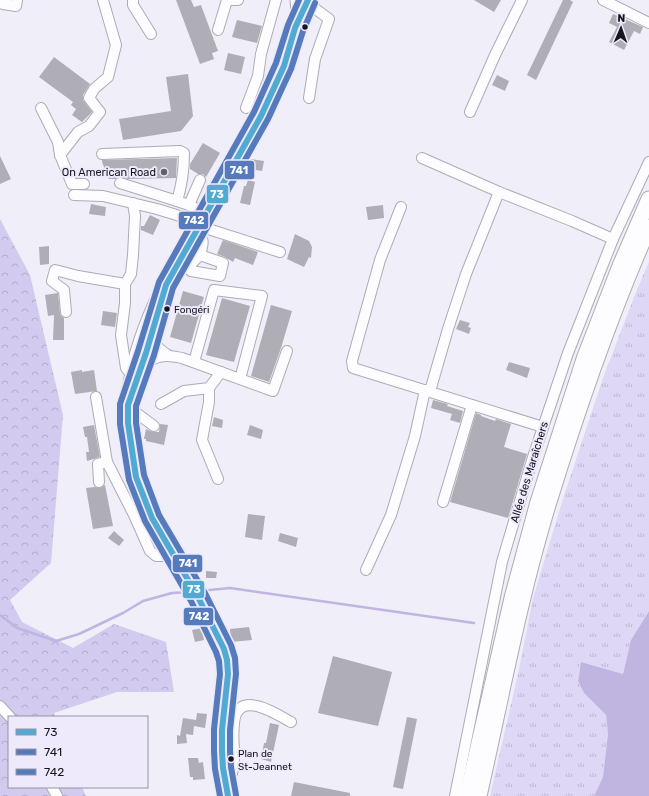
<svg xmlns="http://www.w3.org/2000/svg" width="649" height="796" viewBox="0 0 649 796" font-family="Rubik,sans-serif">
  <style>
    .grass { fill: url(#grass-tufts) }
    .forest { fill: url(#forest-crowns) }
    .water { fill: #c0b5e0 }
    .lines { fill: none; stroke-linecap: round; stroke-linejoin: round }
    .stream { stroke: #c0b5e0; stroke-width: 2.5 }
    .building { fill: #afadb6 }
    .minor-casing { stroke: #adabb5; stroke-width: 12 }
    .major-casing { stroke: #adabb5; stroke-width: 15 }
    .highway-casing { stroke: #adabb5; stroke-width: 17 }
    .minor { stroke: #fdfcfe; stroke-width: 10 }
    .major { stroke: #fdfcfe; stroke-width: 13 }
    .highway { stroke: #fdfcfe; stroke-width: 15 }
    .bus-1-casing { stroke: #eeeafc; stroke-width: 9 }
    .bus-2-casing { stroke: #eeeafc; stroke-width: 9 }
    .bus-3-casing { stroke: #eeeafc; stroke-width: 9 }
    .bus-1 { stroke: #51aad2; stroke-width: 6 }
    .bus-2 { stroke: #567bbd; stroke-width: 6 }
    .bus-3 { stroke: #567bbd; stroke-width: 6 }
    .bus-dot { fill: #17141f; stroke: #eeeafc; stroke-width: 1.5 }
    .poi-dot { fill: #63606b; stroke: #eeeafc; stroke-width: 1.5 }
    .labels { text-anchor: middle; stroke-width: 4; stroke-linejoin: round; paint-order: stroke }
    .bus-label { font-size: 10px; fill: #17141f; stroke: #eeeafc; text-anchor: start }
    .poi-label { font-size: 11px; fill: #17141f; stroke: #eeeafc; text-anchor: end }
    .street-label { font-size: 11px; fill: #17141f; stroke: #eeeafc }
    .line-badge { stroke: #eeeafc; stroke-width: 1.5 }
    .badge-label { font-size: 11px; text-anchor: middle; font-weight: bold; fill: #fff }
  </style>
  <defs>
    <pattern id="grass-tufts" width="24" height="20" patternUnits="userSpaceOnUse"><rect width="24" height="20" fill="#ded7f5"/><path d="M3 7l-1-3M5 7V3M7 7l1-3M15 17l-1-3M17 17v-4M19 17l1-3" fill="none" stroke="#beb8d2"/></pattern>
    <pattern id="forest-crowns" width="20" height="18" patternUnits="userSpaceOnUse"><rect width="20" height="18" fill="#d3caef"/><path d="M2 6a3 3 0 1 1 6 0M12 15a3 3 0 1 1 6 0" fill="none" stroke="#b4adcc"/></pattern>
  </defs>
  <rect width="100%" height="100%" fill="#f0eef8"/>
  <path class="grass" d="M649 262V611L631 640 623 674 581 662 578 681 584 693 606 715 608 734 603 777 594 796H490L518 674 533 598 562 502 603 378 638 287Z"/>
  <path class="forest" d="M0 219 30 275 63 415 51 563 10 600 22 622 73 648 114 624 166 642 174 692H117L54 713 55 717H9V787H82L86 796H0Z"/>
  <path class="water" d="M649 611V796H594L603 777 608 734 606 715 584 693 578 681 581 662 623 674 631 640Z"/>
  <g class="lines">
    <g class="stream">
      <path d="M199 591 230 588 474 623"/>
      <path d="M0 615 17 628 56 641 79 634 123 613 143 601 172 593 190 592"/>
    </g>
  </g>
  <g class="building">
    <path d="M176 0H191L194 7 201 5 218 51 212 53 214 59 200 64Z"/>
    <path d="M474 0H501L494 12Z"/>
    <path d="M563 0H570L573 2 536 80 527 75Z"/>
    <path d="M613 14 643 27 640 34 634 31 624 50 609 42 617 27 609 23Z"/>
    <path d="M237 20 262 26 257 43 232 37Z"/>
    <path d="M228 53 245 57 241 74 224 70Z"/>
    <path d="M54 57 90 84 83 95V100L92 112 82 122 72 115 76 109 71 105 73 102 39 77Z"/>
    <path d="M188 74 193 116 181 131 123 140 119 119 171 111 166 77Z"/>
    <path d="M497 75 509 81 505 91 492 85Z"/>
    <path d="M203 143 220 153 206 177 203 174H198L190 169V164Z"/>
    <path d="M0 156 11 179 0 184Z"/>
    <path d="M177 158 176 178 128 179 119 177 115 179H109L102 162V160Z"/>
    <path d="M251 159 264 161 262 171 250 169Z"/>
    <path d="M248 180 255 182 250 205 240 203 244 186H246Z"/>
    <path d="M91 204 106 207 105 216 89 214Z"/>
    <path d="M383 205 384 218 368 220 366 207Z"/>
    <path d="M150 215 160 220 153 235 141 230V226H144Z"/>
    <path d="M295 234 309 241 312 247 311 258 309 257 304 267 287 259Z"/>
    <path d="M223 240 258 252 253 265 235 258 233 262 225 257 217 254Z"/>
    <path d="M49 246V264L40 265 39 247Z"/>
    <path d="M183 291 204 297 191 343 170 337Z"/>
    <path d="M58 293 60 313 61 316 64 318V340H53L54 315 48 316 45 295Z"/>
    <path d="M222 298 250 306 234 362 206 355Z"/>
    <path d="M271 305 292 311 281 348 269 382 251 376Z"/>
    <path d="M103 311 117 313 115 327 101 325Z"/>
    <path d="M460 320 470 323 468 327 471 328 469 334 456 329Z"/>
    <path d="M509 362 530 368 527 378 506 370Z"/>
    <path d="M82 370V372L94 370 97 391 75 394 71 372Z"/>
    <path d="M433 400 448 404 447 406 463 411 460 423 450 420 452 414 431 408Z"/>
    <path d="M476 413 481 415V416L495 421 496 419 511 424 504 447 527 454 508 518 450 502Z"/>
    <path d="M214 417 223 420 222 428 212 426Z"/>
    <path d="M160 424 168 425 164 445 146 441V439H144L146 429 153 432H159Z"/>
    <path d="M94 425 100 457 87 461 86 452H89L87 437H85L83 427Z"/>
    <path d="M250 425 263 430 261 439 247 435Z"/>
    <path d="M105 485 113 526 93 529 86 488 95 487 100 488Z"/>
    <path d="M248 514 265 516 262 540 245 537Z"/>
    <path d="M114 531 124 540 119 546 108 538Z"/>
    <path d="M280 533 298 538 296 547 278 541Z"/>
    <path d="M206 571 217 572 216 578H206Z"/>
    <path d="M249 627 252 640 231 642 230 629Z"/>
    <path d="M202 628 204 640 195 642 192 630Z"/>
    <path d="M333 656 392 672 378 726 318 713Z"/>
    <path d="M197 713 207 714 205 728 194 726 193 735 186 734 187 743 177 744V735L180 736 183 718 196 720Z"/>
    <path d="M407 717 417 719 403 789 393 787Z"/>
    <path d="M270 723 279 725 271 762 261 759 264 743H266Z"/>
    <path d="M188 758H198L199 763 203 762 205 779 193 780V777H190Z"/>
    <path d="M294 782 350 793V796H291Z"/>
  </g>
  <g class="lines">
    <g class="minor-casing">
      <g id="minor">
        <path d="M133 0V5L151 34"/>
        <path d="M227 0H238"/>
        <path d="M603 0 649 23"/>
        <path d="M0 2 3 4 16 6 17 0"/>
        <path d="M218 30 227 0"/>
        <path d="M309 98 315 59 329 19 313 7 310 0"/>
        <path d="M41 108 58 142 60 155"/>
        <path d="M246 108 258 76 261 54 276 0"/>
        <path d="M470 112 495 55 522 0"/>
        <path d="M102 154 180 151 184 153C184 170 182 185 177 201L189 205"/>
        <path d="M422 158 499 192 572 221 613 239"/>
        <path d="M200 180 189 205 206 213"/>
        <path d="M120 183 177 201"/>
        <path d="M84 184H72L60 155 78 132 89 126 100 112 89 98 94 89 108 77 116 45 103 0"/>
        <path d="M74 195 103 196 157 209 183 217 194 221 199 226 280 252"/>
        <path d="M401 207 380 260 352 361 353 368 543 427"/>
        <path d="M195 233C206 240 203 243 200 255L223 263 220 276 191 271V264L200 255"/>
        <path d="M66 312 64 290 52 281 55 270 78 276 125 284"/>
        <path d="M152 331C152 343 158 349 168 355"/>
        <path d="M140 340 142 346 146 353 159 356"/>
        <path d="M194 362 214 290 262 296 240 379"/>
        <path d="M141 367C156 355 164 354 182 358L273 391 287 351"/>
        <path d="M131 374 126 368 121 335 125 303V284L131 274 133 255 135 216 133 203"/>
        <path d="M209 388V402L202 440 218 479"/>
        <path d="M430 391 448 329 466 274 499 192"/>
        <path d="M96 397 107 462 134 515 150 551 156 556H163L172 553"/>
        <path d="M161 404 184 391 209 388 221 372"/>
        <path d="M128 409H131L154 426"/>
        <path d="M99 482 98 464 107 462"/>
        <path d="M443 502 472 405"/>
        <path d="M366 570 391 515 415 436 425 390"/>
        <path d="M0 706 10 717"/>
        <path d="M224 778 231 776C235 767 234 758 234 748 233 740 233 721 236 714 245 693 278 715 291 722"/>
        <path d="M52 787 57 796"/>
        <path d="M455 796 502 562 533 457 568 353 613 239 649 162"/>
      </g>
    </g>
    <g class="major-casing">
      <g id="major">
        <path d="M299 19 308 0"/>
        <path d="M228 796C223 775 221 754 222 732 224 706 233 676 225 650 221 637 212 625 205 612 189 580 168 550 152 518 133 479 122 427 130 384 134 357 143 331 154 306 157 298 162 291 167 283 173 272 179 261 186 250 215 197 247 145 272 90 285 63 301 31 297 0"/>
      </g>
    </g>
    <g class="highway-casing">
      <g id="highway">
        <path d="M467 796 512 598 538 502 584 359 620 266 649 199"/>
        <path d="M479 796C501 699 519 600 548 505 577 411 609 317 649 227"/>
      </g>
    </g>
    <use href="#minor" class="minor"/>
    <use href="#major" class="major"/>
    <use href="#highway" class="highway"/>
    <g class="bus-1-casing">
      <path id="bus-1" d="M228 796 223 768 222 751V730L228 674 227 660 224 649 198 597 152 518 136 477 128 423V405L146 353 166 285 261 116 284 66 295 28 308 0"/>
    </g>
    <g class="bus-2-casing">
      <path id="bus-2" d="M236 795 231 767 230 751V730L236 674 235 658 231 645 205 593 159 515 144 475 136 423V406L154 355 173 288 268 119 291 69 303 31 315 3"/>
    </g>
    <g class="bus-3-casing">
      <path id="bus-3" d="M220 796 215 769 214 751V729L220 674 219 661 216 652 191 601 145 521 129 480 120 424V404L138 351 159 282 254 112 276 63 288 25 299 0"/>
    </g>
    <use href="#bus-1" class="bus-1"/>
    <use href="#bus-2" class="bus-2"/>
    <use href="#bus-3" class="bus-3"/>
  </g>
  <g class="bus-dot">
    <circle cx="305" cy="27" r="3.5"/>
    <circle cx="167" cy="309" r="3.5"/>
    <circle cx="231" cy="759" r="3.5"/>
  </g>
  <circle class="poi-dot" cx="164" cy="172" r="4"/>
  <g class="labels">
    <g class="bus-label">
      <text x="174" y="313">Fongéri</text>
      <text x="238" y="757">Plan de<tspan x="238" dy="13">St-Jeannet</tspan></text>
    </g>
    <g class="poi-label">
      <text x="156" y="176">On American Road</text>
    </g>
    <g class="street-label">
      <text transform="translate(529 472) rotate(-73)" y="4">Allée des Maraîchers</text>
    </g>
  </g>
  <g class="line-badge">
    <rect x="224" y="160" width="31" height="20" rx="4" fill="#567bbd"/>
    <rect x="206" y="184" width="23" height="20" rx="4" fill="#51aad2"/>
    <rect x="178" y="211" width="31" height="19" rx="4" fill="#567bbd"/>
    <rect x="172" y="554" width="31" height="19" rx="4" fill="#567bbd"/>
    <rect x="182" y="580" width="23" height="19" rx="4" fill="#51aad2"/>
    <rect x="183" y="607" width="31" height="19" rx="4" fill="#567bbd"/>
  </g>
  <g class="badge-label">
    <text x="239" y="174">741</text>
    <text x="217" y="198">73</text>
    <text x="194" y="224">742</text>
    <text x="188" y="567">741</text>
    <text x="194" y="593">73</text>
    <text x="199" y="620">742</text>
  </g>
  <rect x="8" y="716" width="140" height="72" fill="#eeeafc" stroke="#9894a4"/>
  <rect x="16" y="729" width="20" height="6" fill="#51aad2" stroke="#9894a4"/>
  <text x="44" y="736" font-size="12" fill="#17141f">73</text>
  <rect x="16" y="749" width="20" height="6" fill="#567bbd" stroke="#9894a4"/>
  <text x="44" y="756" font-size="12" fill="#17141f">741</text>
  <rect x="16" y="769" width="20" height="6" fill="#567bbd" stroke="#9894a4"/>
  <text x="44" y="776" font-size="12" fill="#17141f">742</text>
  <g transform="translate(621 28) rotate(2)" stroke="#eeeafc" stroke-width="3" paint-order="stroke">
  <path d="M0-3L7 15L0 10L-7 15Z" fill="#17141f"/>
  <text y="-6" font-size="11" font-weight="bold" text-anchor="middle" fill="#17141f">N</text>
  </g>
</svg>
